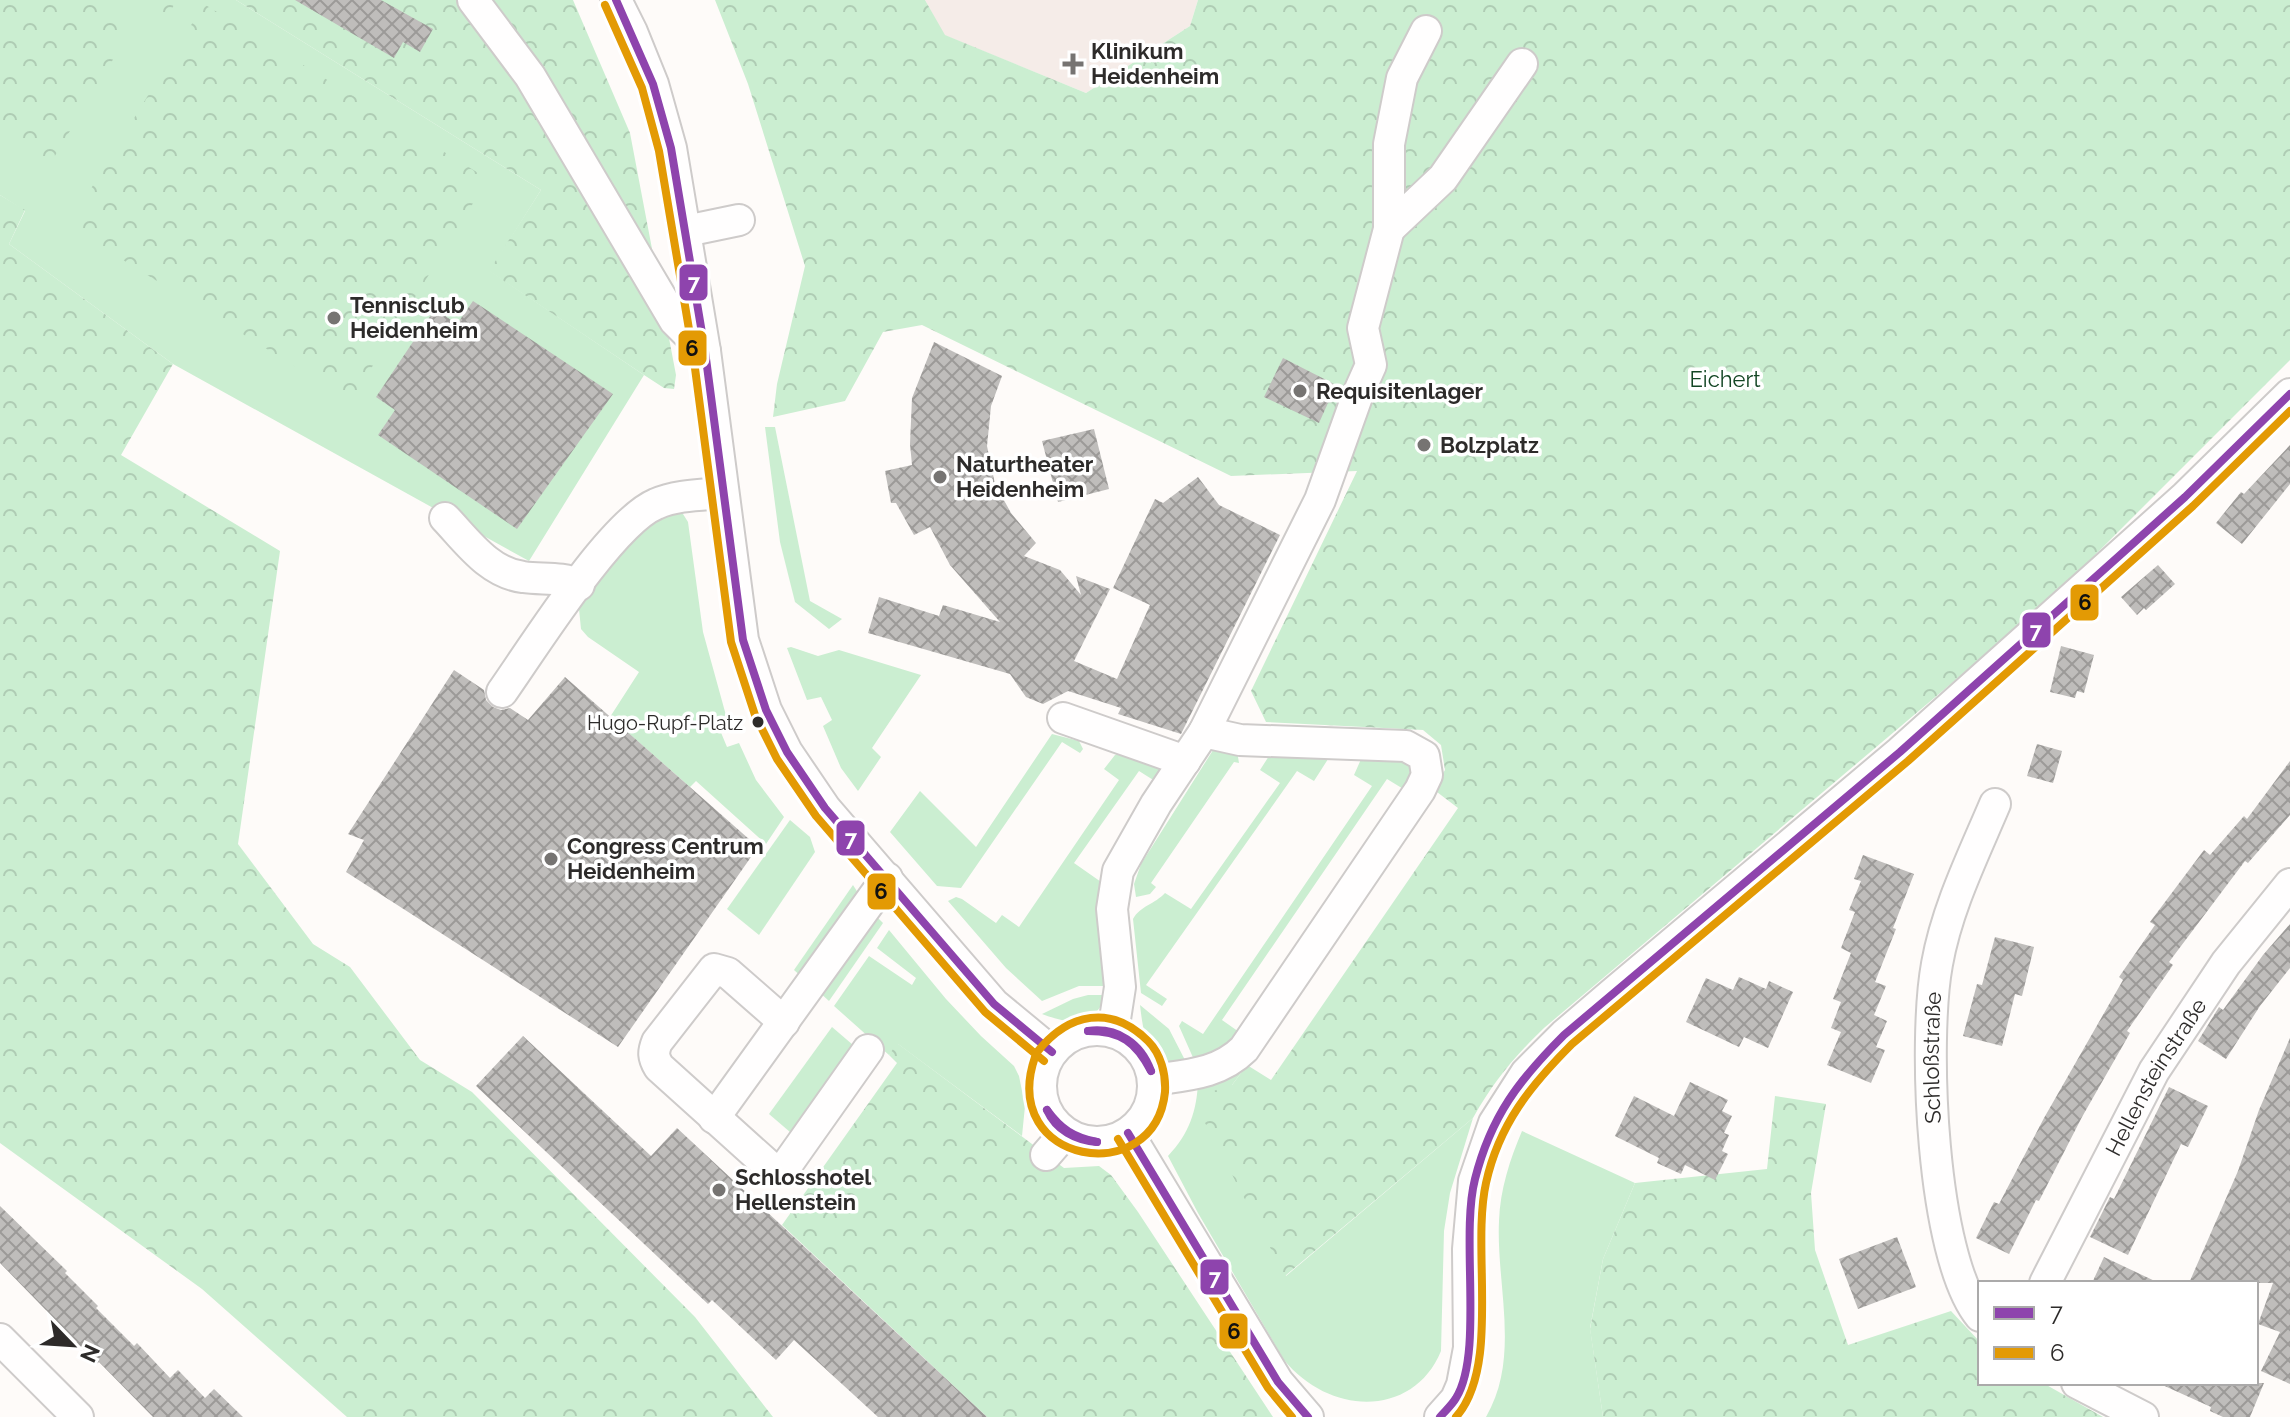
<svg xmlns="http://www.w3.org/2000/svg" width="2290" height="1417" viewBox="0 0 2290 1417" font-family="Raleway,sans-serif">
  <style>
    .built { fill: #f5ece8 }
    .green { fill: #cbeed1 }
    .forest { fill: url(#forest-crowns) }
    .building { fill: url(#building-cross-hatch) }
    .lines { fill: none; stroke-linecap: round; stroke-linejoin: round }
    .minor-casing { stroke: #cecbca; stroke-width: 34 }
    .minor { stroke: #fffefe; stroke-width: 30 }
    .bus-1-casing { stroke: #fff; stroke-width: 14 }
    .bus-2-casing { stroke: #fff; stroke-width: 14 }
    .bus-1 { stroke: #8e44ad; stroke-width: 8 }
    .bus-2 { stroke: #e39a04; stroke-width: 8 }
    .poi-dot { fill: #767472; stroke: #fff; stroke-width: 3 }
    .bus-dot { fill: #2d2b2a; stroke: #fff; stroke-width: 3 }
    .labels { text-anchor: middle; stroke-width: 7; stroke-linejoin: round; paint-order: stroke }
    .bus-label { font-size: 20px; fill: #2d2b2a; stroke: #fff; text-anchor: end }
    .poi-label { font-size: 22px; font-weight: bold; fill: #2d2b2a; stroke: #fff; text-anchor: start }
    .park-label { font-size: 22px; fill: #134624; stroke: #fff }
    .street-label { font-size: 22px; fill: #2d2b2a; stroke: #fff }
    .line-badge { stroke: #fff; stroke-width: 3 }
    .badge-label { font-size: 22px; text-anchor: middle; font-weight: bold; fill: #fff }
    .pale-badge-label { font-size: 22px; text-anchor: middle; font-weight: bold; fill: #111 }
  </style>
  <defs>
    <pattern id="forest-crowns" width="20" height="18" patternUnits="userSpaceOnUse" patternTransform="scale(2)"><rect width="20" height="18" fill="#cbeed1"/><path d="M2 6a3 3 0 1 1 6 0M12 15a3 3 0 1 1 6 0" fill="none" stroke="#afccb4"/></pattern>
    <pattern id="building-cross-hatch" width="8" height="8" patternUnits="userSpaceOnUse" patternTransform="scale(2)"><rect width="8" height="8" fill="#bfbdbb"/><path d="M0 0l8 8M0 8l8-8" fill="none" stroke="#9c9a98"/></pattern>
  </defs>
  <rect width="100%" height="100%" fill="#fefbf9"/>
  <path class="built" d="M925 0H1198L1190 26 1086 93 944 35Z"/>
  <g class="green">
    <path d="M0 0H236L541 190 490 271 644 375 529 561 173 364 9 244 25 211 0 195Z"/>
    <path d="M765 427H775L810 601 842 619 829 629 795 602 780 542Z"/>
    <path d="M676 512 683 514 688 522 703 632 727 719 717 723 727 747 739 743 756 780 784 817 766 844 696 781 690 787 610 717 639 672 588 637 581 629 579 609 584 599 606 568 655 518Z"/>
    <path d="M791 647 818 656 839 650 921 675 872 748 881 757 858 791 841 768 823 726 832 720 821 697 807 700 787 648Z"/>
    <path d="M1052 734 1079 741 1083 749 1080 753 1062 742 961 888 937 886 890 832 920 791 976 847Z"/>
    <path d="M1215 747 1237 751 1239 763 1234 762 1151 883 1156 887 1150 894 1136 897 1134 884 1141 864Z"/>
    <path d="M1122 753 1157 765 1161 774 1158 783 1139 771 1074 863 1104 884 1109 986H1079L1042 1001 1006 968 948 901 956 897 962 899 996 923 1002 915 1019 927 1119 780 1104 769 1115 755Z"/>
    <path d="M1269 756H1330L1314 781 1297 771 1146 985 1167 999 1162 1006 1141 993 1133 919C1140 906 1155 904 1165 893L1191 909 1280 783 1260 770Z"/>
    <path d="M1362 757 1409 761 1413 770 1405 790 1387 779 1222 1020 1242 1034 1230 1052 1195 1062 1179 1026 1182 1021 1203 1034 1372 786 1354 775Z"/>
    <path d="M790 820 810 837 815 852 759 935 727 909Z"/>
    <path d="M853 885 860 896 803 978 794 970Z"/>
    <path d="M877 917 883 923 829 1001 818 991Z"/>
    <path d="M889 930 946 999 981 1036 1014 1066 1019 1076 1025 1106 1022 1136 898 1044 889 1055 834 1006 869 956 912 985 916 978 877 948Z"/>
    <path d="M1088 995H1107C1092 1028 1072 1025 1042 1014L1073 999Z"/>
    <path d="M1140 1005 1169 1029 1186 1062 1165 1066C1145 1048 1143 1030 1140 1005Z"/>
    <path d="M832 1027 853 1045 790 1132 769 1114Z"/>
    <path d="M1247 1065 1232 1085 1286 1276 1473 1118 1450 1193 1444 1231 1441 1351C1414 1417 1331 1417 1284 1360L1198 1213 1168 1156C1189 1134 1197 1111 1198 1081Z"/>
    <path d="M1522 1131 1635 1183 1603 1259 1590 1328 1603 1417H1486C1521 1357 1496 1286 1499 1221 1500 1190 1510 1159 1522 1131Z"/>
  </g>
  <g class="forest">
    <path d="M0 0H85L132 28 47 169 0 141Z"/>
    <path d="M144 0H177L168 15Z"/>
    <path d="M236 0H573L630 133 676 375 674 389 664 388 644 375 489 271 541 190Z"/>
    <path d="M715 0H925L945 35 1086 93 1190 26 1198 0H2290V360L2050 600 1544 1028C1514 1057 1494 1081 1473 1118L1285 1276 1204 1121 1210 1092 1232 1085 1247 1065 1271 1080 1458 808 1433 789 1445 770 1441 745 1423 730 1266 722 1251 691 1357 471 1231 476 922 325 883 332 845 401 773 417 777 384 805 266 748 84Z"/>
    <path d="M204 4 488 179 351 401 68 226Z"/>
    <path d="M0 195 25 210 9 244 173 364 121 455 280 551 238 844 313 944 350 967 420 1060 472 1092 695 1317 773 1417H347L202 1289 0 1143Z"/>
    <path d="M897 1043 1064 1168 1099 1166 1111 1175 1138 1212 1273 1417H987L782 1225 897 1063 889 1055Z"/>
    <path d="M1775 1096 1826 1104 1811 1193 1815 1250 1848 1345 1951 1311 1980 1342V1383H2043L2103 1417H1603L1590 1329 1603 1259 1635 1183 1767 1169Z"/>
  </g>
  <g class="building">
    <path d="M295 0H381L433 29 420 52 403 42 394 58Z"/>
    <path d="M473 301 613 394 517 529 378 435 395 410 376 397 435 309 457 324Z"/>
    <path d="M934 342 1002 376 991 406 987 446 995 484 1011 513 1036 543 1024 556 1060 570 1081 595 1076 576 1110 589 1074 661 1117 679 1150 605 1113 588 1155 499 1163 503 1198 477 1219 505 1280 535 1181 734 1118 714 1121 708 1068 691 1043 704 1026 697 1010 674 868 633 879 597 939 616 943 605 1000 622 950 565 930 527 914 535 896 503H891L885 471 912 465 910 444 912 398Z"/>
    <path d="M1283 358 1336 385 1319 423 1264 397Z"/>
    <path d="M1094 429 1109 489 1058 502 1042 441Z"/>
    <path d="M2290 445V484L2242 544 2216 523 2241 492 2244 494Z"/>
    <path d="M2158 565 2175 584 2146 610 2144 608 2137 615 2121 597Z"/>
    <path d="M2061 646 2094 655 2084 693 2077 691 2075 698 2050 692Z"/>
    <path d="M454 670 484 690 486 700 493 707 501 710 510 708 528 720 565 677 758 847 618 1047 346 872 364 840 348 834Z"/>
    <path d="M2037 744 2062 751 2053 783 2027 776Z"/>
    <path d="M2290 761V815L2248 863 2245 861 2169 962 2173 965 2127 1031 2130 1033 2082 1117 2039 1201 2036 1200 2009 1254 1976 1238 1994 1202 1999 1204 2044 1118 2123 980 2119 977 2155 925 2150 922 2204 850 2210 855 2244 816 2247 819Z"/>
    <path d="M1863 855 1914 874 1893 928 1896 929 1875 982 1886 986 1874 1015 1887 1021 1876 1047 1885 1050 1871 1083 1827 1065 1841 1032 1831 1028 1841 1002 1833 999 1851 953 1841 948 1855 912 1849 910 1861 881 1854 879Z"/>
    <path d="M2290 924V968L2260 1006 2226 1059 2198 1041 2219 1007 2223 1010 2263 955Z"/>
    <path d="M1995 937 2034 947 2022 996 2015 994 2002 1046 1963 1036 1977 984 1982 985Z"/>
    <path d="M1739 977 1766 989 1769 981 1793 992 1768 1048 1744 1037 1739 1047 1686 1022 1706 978 1733 990Z"/>
    <path d="M523 1036 651 1156 677 1128 987 1417H878L794 1340 776 1360 712 1300 708 1304 476 1086Z"/>
    <path d="M2290 1038V1384L2261 1371 2280 1332 2258 1324 2273 1283H2189L2238 1171 2259 1110Z"/>
    <path d="M1690 1082 1728 1100 1722 1111 1732 1116 1724 1133 1729 1135 1722 1151 1728 1154 1715 1180 1685 1165 1681 1174 1657 1163 1659 1158 1615 1136 1634 1096 1674 1116Z"/>
    <path d="M2169 1087 2208 1106 2188 1147 2181 1144 2128 1255 2090 1237 2110 1197 2114 1199Z"/>
    <path d="M0 1206 67 1271 65 1273 98 1306 96 1308 134 1346 137 1343 170 1378 178 1370 205 1398 214 1389 243 1417H153L99 1362 95 1365 74 1344 77 1342 0 1263Z"/>
    <path d="M1897 1237 1916 1287 1858 1309 1839 1259Z"/>
    <path d="M2104 1257 2159 1283H2092Z"/>
    <path d="M2158 1383H2264L2250 1417H2223L2210 1411 2211 1407Z"/>
  </g>
  <g class="lines">
    <g class="minor-casing">
      <g id="minor">
        <path d="M473 0 530 76 675 321 705 351"/>
        <path d="M616 0 632 32 653 84 671 148 705 351 743 640 766 710 787 752 825 808 994 1004 1052 1052"/>
        <path d="M1389 229 1443 178 1522 64"/>
        <path d="M686 231 739 220"/>
        <path d="M445 518C467 541 489 573 523 577 542 580 561 576 579 585"/>
        <path d="M502 692C533 648 611 523 656 504 676 495 701 495 723 493"/>
        <path d="M1063 718 1185 761"/>
        <path d="M784 1022 728 973 714 969 657 1042C653 1052 653 1057 659 1067L770 1167 779 1169 786 1166 868 1050"/>
        <circle cx="1097" cy="1086" r="56"/>
        <path d="M1113 1032 1120 987 1112 909 1118 871 1156 804 1204 732 1320 500 1358 394 1371 365 1363 328 1389 229V144L1402 78 1426 31"/>
        <path d="M1153 1080C1186 1075 1219 1074 1244 1049L1420 790 1427 775 1424 756 1406 746 1240 740 1204 732"/>
        <path d="M714 1118 887 878"/>
        <path d="M1128 1133 1278 1382 1308 1417"/>
        <path d="M1046 1155 1065 1133"/>
        <path id="s1" d="M2045 1283 2154 1071 2226 963 2290 884"/>
        <path id="s2" d="M1980 1316C1931 1256 1923 1040 1937 964 1947 908 1973 856 1995 804"/>
        <path d="M0 1339 78 1417"/>
        <path d="M2077 1383 2143 1417"/>
        <path d="M1440 1417 1456 1399 1462 1385 1469 1348 1468 1249 1474 1181 1494 1123 1526 1073 1564 1035 1612 994 1900 752 2185 497 2290 394"/>
      </g>
    </g>
    <use href="#minor" class="minor"/>
    <g class="bus-1-casing">
      <g id="bus-1">
        <path d="M616 0 653 84 671 148 705 351 743 640 766 710 787 752 825 808 994 1004 1052 1052"/>
        <path d="M1088 1031C1121 1031 1136 1042 1151 1071"/>
        <path d="M1088 1031C1117 1027 1141 1043 1151 1071"/>
        <path d="M1047 1110C1061 1129 1073 1137 1097 1142"/>
        <path d="M1047 1110C1056 1130 1075 1140 1097 1142"/>
        <path d="M1128 1133 1278 1382 1308 1417"/>
        <path d="M1440 1417C1445 1411 1452 1405 1456 1398 1484 1353 1460 1237 1475 1179 1491 1116 1519 1080 1564 1035L1900 752 2185 497 2290 394"/>
      </g>
    </g>
    <g class="bus-2-casing">
      <g id="bus-2">
        <path d="M605 5 642 88 659 151 693 353 731 642 755 715 777 759 816 816 985 1012 1044 1061"/>
        <path d="M1035 1057C998 1165 1155 1190 1165 1092 1166 1074 1161 1054 1148 1041 1111 1004 1069 1013 1038 1051"/>
        <path d="M1118 1139 1268 1388 1292 1417"/>
        <path d="M1456 1417C1501 1366 1471 1250 1486 1183 1499 1124 1531 1085 1572 1044L1908 761 2193 506 2290 411"/>
      </g>
    </g>
    <use href="#bus-1" class="bus-1"/>
    <use href="#bus-2" class="bus-2"/>
  </g>
  <g class="poi-dot">
    <path d="M1069 52h8v8h8v8h-8v8h-8v-8h-8v-8h8z"/>
    <circle cx="334" cy="318" r="8"/>
    <circle cx="1300" cy="391" r="8"/>
    <circle cx="1424" cy="445" r="8"/>
    <circle cx="940" cy="477" r="8"/>
    <circle cx="551" cy="859" r="8"/>
    <circle cx="719" cy="1190" r="8"/>
  </g>
  <circle class="bus-dot" cx="758" cy="722" r="7"/>
  <g class="labels">
    <g class="bus-label">
      <text x="743" y="730">Hugo-Rupf-Platz</text>
    </g>
    <g class="poi-label">
      <text x="1091" y="59">Klinikum<tspan x="1091" dy="25">Heidenheim</tspan></text>
      <text x="350" y="313">Tennisclub<tspan x="350" dy="25">Heidenheim</tspan></text>
      <text x="1316" y="399">Requisitenlager</text>
      <text x="1440" y="453">Bolzplatz</text>
      <text x="956" y="472">Naturtheater<tspan x="956" dy="25">Heidenheim</tspan></text>
      <text x="567" y="854">Congress Centrum<tspan x="567" dy="25">Heidenheim</tspan></text>
      <text x="735" y="1185">Schlosshotel<tspan x="735" dy="25">Hellenstein</tspan></text>
    </g>
    <g class="park-label">
      <text x="1725" y="387">Eichert</text>
    </g>
    <g class="street-label">
      <text dy="8" stroke="none"><textPath href="#s2" startOffset="266">Schloßstraße</textPath></text>
      <text dy="8" stroke="none"><textPath href="#s1" startOffset="234">Hellensteinstraße</textPath></text>
    </g>
  </g>
  <g class="line-badge">
    <rect x="678" y="263" width="31" height="39" rx="8" fill="#8e44ad"/>
    <rect x="677" y="329" width="31" height="38" rx="8" fill="#e39a04"/>
    <rect x="2069" y="583" width="31" height="39" rx="8" fill="#e39a04"/>
    <rect x="2021" y="611" width="31" height="38" rx="8" fill="#8e44ad"/>
    <rect x="835" y="819" width="31" height="38" rx="8" fill="#8e44ad"/>
    <rect x="866" y="872" width="31" height="39" rx="8" fill="#e39a04"/>
    <rect x="1199" y="1258" width="31" height="38" rx="8" fill="#8e44ad"/>
    <rect x="1218" y="1312" width="31" height="38" rx="8" fill="#e39a04"/>
  </g>
  <g class="badge-label">
    <text x="694" y="290">7</text>
    <text x="2036" y="638">7</text>
    <text x="851" y="846">7</text>
    <text x="1215" y="1285">7</text>
  </g>
  <g class="pale-badge-label">
    <text x="692" y="356">6</text>
    <text x="2085" y="610">6</text>
    <text x="881" y="899">6</text>
    <text x="1234" y="1339">6</text>
  </g>
  <rect x="1978" y="1281" width="280" height="104" fill="#ffffff" stroke="#abaaaa" stroke-width="2"/>
  <rect x="1994" y="1307" width="40" height="12" fill="#8e44ad" stroke="#abaaaa" stroke-width="2"/>
  <text x="2050" y="1321" font-size="24" fill="#2d2b2a">7</text>
  <rect x="1994" y="1347" width="40" height="12" fill="#e39a04" stroke="#abaaaa" stroke-width="2"/>
  <text x="2050" y="1361" font-size="24" fill="#2d2b2a">6</text>
  <g transform="translate(72 1345) rotate(115)" stroke="#ffffff" stroke-width="6" paint-order="stroke">
  <path d="M0-6L14 30L0 20L-14 30Z" fill="#2d2b2a"/>
  <text y="-12" font-size="22" font-weight="bold" text-anchor="middle" fill="#2d2b2a">N</text>
  </g>
</svg>
